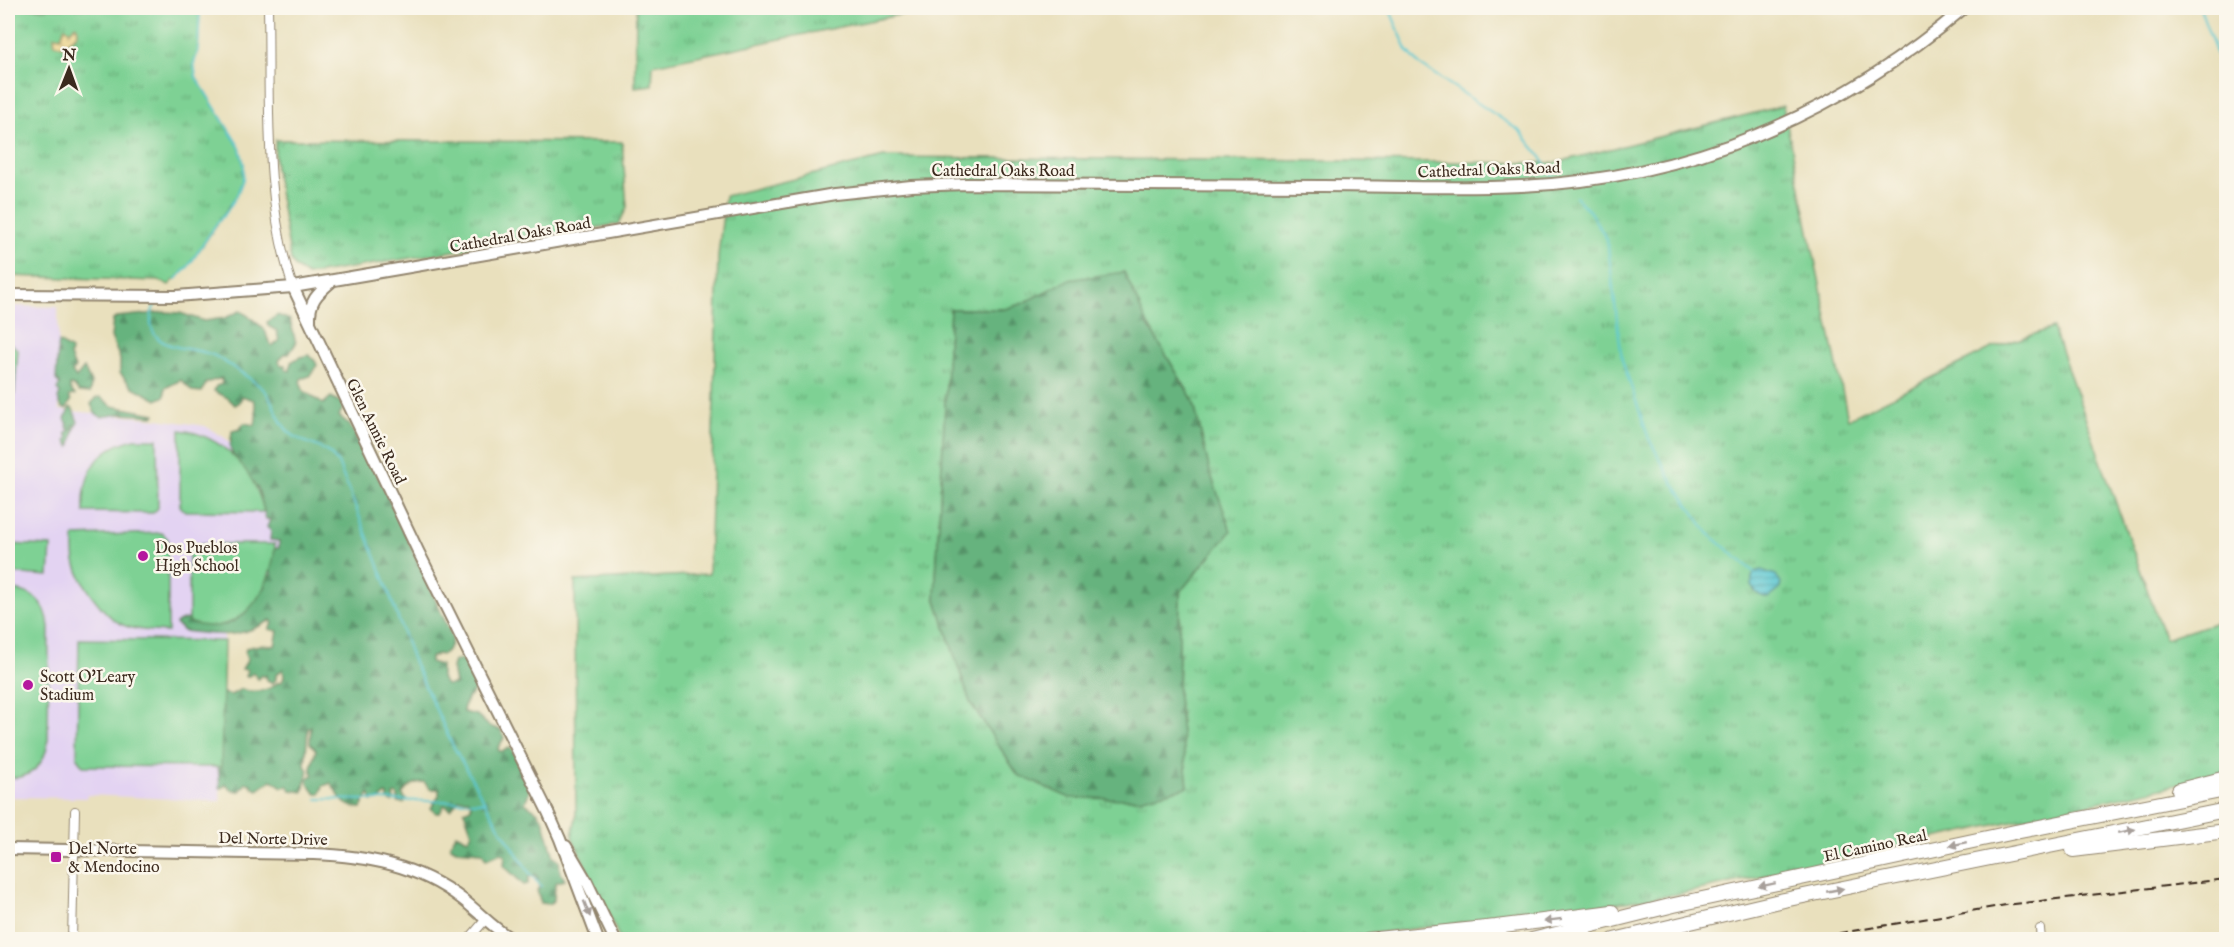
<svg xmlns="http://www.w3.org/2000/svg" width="2234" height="947" viewBox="0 0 2234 947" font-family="'IM FELL English',serif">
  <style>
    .built { fill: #e3d3f2 }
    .grass { fill: url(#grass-tufts); stroke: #5c7e59; stroke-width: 1.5; fill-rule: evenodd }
    .forest { fill: url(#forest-firs); stroke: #506e4e; stroke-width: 1.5 }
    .sand { fill: url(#sand-dots); stroke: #94825e; stroke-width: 1.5 }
    .pitch { fill: #7ed194; stroke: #5c7e59; stroke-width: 1.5 }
    .water { fill: url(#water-rules); stroke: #4b7978; stroke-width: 1.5 }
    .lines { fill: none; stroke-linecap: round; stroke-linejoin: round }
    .stream { stroke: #5bc8d2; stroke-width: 2 }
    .street-casing { stroke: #92856e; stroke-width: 10 }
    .secondary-casing { stroke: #92856e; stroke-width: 14 }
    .highway-casing { stroke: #92856e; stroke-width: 16 }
    .street { stroke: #fff; stroke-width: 8 }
    .secondary { stroke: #fff; stroke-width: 10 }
    .highway { stroke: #fff; stroke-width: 14 }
    .rail { stroke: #3b2a1e; stroke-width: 2; stroke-dasharray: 9 4.5; stroke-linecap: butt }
    .oneway { fill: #a79f9a }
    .poi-dot { fill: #b5179e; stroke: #fbf7ec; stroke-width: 2 }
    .labels { text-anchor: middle; stroke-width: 5; stroke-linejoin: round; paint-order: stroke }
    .street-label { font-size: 16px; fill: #3b2a1e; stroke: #fbf7ec }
    .poi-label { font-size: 16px; fill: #3b2a1e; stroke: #fbf7ec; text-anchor: start }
  </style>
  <defs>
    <pattern id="grass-tufts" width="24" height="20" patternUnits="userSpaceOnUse" patternTransform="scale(1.5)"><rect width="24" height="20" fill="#7ed194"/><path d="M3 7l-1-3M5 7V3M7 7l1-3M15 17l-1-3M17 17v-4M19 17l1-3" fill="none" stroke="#68aa78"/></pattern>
    <pattern id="forest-firs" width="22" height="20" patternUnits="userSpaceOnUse" patternTransform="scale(1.5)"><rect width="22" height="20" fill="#66b37e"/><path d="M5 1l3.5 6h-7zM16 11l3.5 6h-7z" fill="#559267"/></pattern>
    <pattern id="sand-dots" width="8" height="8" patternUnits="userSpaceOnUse" patternTransform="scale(1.5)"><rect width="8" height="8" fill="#eeda9e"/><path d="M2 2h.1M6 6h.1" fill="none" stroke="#cdbb88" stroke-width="1.8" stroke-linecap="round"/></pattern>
    <pattern id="water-rules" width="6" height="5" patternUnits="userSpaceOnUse" patternTransform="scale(1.5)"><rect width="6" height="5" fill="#5bc8d2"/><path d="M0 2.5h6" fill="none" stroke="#4ca3aa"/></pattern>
  </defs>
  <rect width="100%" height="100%" fill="#fbf7ec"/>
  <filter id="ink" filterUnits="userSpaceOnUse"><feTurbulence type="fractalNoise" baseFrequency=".0167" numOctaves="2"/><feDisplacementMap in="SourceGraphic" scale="12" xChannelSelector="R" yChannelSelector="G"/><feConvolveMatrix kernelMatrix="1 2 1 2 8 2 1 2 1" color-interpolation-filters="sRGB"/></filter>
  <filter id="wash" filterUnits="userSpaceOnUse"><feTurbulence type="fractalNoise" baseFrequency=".008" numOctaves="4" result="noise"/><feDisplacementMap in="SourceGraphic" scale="24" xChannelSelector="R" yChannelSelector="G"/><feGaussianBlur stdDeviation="1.35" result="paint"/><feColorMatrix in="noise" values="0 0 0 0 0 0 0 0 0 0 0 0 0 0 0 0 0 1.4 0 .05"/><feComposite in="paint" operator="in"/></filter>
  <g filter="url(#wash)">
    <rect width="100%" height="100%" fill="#e9e0bd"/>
    <path class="built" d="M8 306 58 307 59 410 157 419 205 426 225 438 249 461 280 543 268 602 224 634 220 801 87 795 86 798 8 797Z"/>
    <g class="grass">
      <path d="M8 8H200L198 51 194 63 196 77 240 148 244 165 243 179 237 195 188 267 169 285 159 281 8 276Z"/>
      <path d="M636 8H933L653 65 652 85 635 87Z"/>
      <path d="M1783 106 1848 419 1992 348 2053 328 2165 639 2226 619V774L1685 893 1566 911 1317 940 620 939 572 837 576 817 575 581 709 574 718 256 725 196 884 157 1554 163ZM1124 272 1148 325 1193 400 1210 472 1230 531 1180 592 1178 697 1188 787 1018 775 970 702 935 597 950 309H1005Z"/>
      <path d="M275 140 622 142 627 207 619 224 307 275 296 268 291 261 275 168Z"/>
    </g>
    <g class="forest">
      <path d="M1124 272 1148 325 1193 400 1210 472 1231 531 1180 592 1178 697 1188 787 1139 799 1070 798 1018 775 970 702 935 597 950 309H1005L1021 304 1068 280Z"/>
      <path d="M240 311C245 313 265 328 266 333 268 339 267 341 272 346L279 341 277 331 268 326 267 322 278 315 290 320 296 343 289 354H284L279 361 281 365H285L286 370 290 371 291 362 300 357 309 355 315 361 317 365C313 372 310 378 302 378L300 381 303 390 323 404 331 397 342 403 343 408 339 416 349 424 381 482 451 634C454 643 449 649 442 655L438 654 430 658V662L441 665V678L446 685 455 684 452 667 454 661 462 659 467 666H471L478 684C474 694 463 700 463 712L477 715 489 726 501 730 504 738 498 748 499 751H503L509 748 512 749 530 789 525 803 537 811 543 819 554 857 559 861 560 871 565 880 557 882 555 886 554 900 549 904 541 903 537 890 540 887 535 875 529 877 528 884 524 885 504 866 505 855 501 853 486 859 482 852 456 850 451 847 450 844 456 834 468 839 472 833 464 811 471 808V803L468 799H459L451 809 444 805 440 813H436L431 808 439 796V789H430L424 782C414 782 408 787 402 794L406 800 404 803 398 802V796L396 794 393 795 394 800 392 802 388 800V795L386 794 379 800 372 801 369 793 361 808C342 807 341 798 331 783L323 786 320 794H316L308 784V778L313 775 311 768 316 750 310 743 311 726 308 728 305 766 308 770 303 792 291 790 288 786 282 787 272 780 258 790 252 787V784L246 783 240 791 231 790 226 784 222 788H220L218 765 220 711 224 709 221 705 223 693 231 695 241 689C253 693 269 692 278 682H282L284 677 283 669 276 675V679L273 683 267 680 266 675 264 677 261 675 258 679 253 673 249 676H246L248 670 242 669 248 659 245 653 246 648 260 645 275 646 278 631 269 629 273 623 271 620C237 640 219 635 183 631L176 624C191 612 206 626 221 625 241 624 256 600 266 586L264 584 267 576 272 575 269 565 274 548H279V541L270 540 271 531 267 527 270 520 266 519 258 488 253 485V483L232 453 230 447 232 431 240 429 244 423 255 425C257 416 257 409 254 400L242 396 240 402 235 405 228 398 214 391 216 386 222 384 221 378 206 383 202 392 192 391 181 380 165 388V396L157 400 131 386 120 373V359L111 337 113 320 117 317 165 312 180 313 204 321 225 318Z"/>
      <path d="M59 342 71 350 70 356 75 368 72 372 76 378 84 368 91 383 90 393 79 392 74 386 70 385V389L75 395 69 396 71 401 66 409 62 408 58 399 60 393 57 390 60 384 56 380C57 367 57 353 59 342Z"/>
      <path d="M101 397 112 406 155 414 154 416 121 414 101 417 95 413 91 404 96 398Z"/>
      <path d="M70 407 73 409 78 422C73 428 73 440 70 447L66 441 68 438 66 433 69 431 67 426 68 424 65 419Z"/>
    </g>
    <path class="sand" d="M76 25 78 30 76 35 63 46 55 44 54 36 61 37 65 27 70 31Z"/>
    <g class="pitch">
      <path d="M8 341 18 350 11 437H8Z"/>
      <path d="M180 430C223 435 255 471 264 512L185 511 180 506Z"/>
      <path d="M135 439H157L158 508 153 513 84 512C82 474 96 448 135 439Z"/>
      <path d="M162 533 168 539V632C152 631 136 631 121 624 104 616 81 583 76 565 73 556 74 545 74 536Z"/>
      <path d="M8 544 51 546 49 576 8 573Z"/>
      <path d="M194 544H275C273 589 241 641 189 622V549Z"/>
      <path d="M8 590C32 590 47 602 49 627L48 743C44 765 31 779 8 778Z"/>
      <path d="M79 639 224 641 221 767 83 766 77 758Z"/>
    </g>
    <path class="water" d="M1761 570 1776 575 1781 584 1779 590 1769 598C1754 596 1748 585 1754 572Z"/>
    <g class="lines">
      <g class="stream">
        <path d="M1389 8 1407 50 1419 64 1520 131 1541 157 1553 178"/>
        <path d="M2200 8 2221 67 2226 74"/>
        <path d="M1576 197 1590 212 1607 239 1622 360 1649 439 1673 483 1708 533 1754 572"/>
        <path d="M176 279 188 267 217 223 226 213 237 195 243 179 244 165 240 148 196 77 194 63 198 51 200 8"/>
        <path d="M156 303C150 313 148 328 157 337 169 351 200 347 217 357 228 364 259 383 266 392 275 404 277 421 289 432 306 448 322 441 338 463L385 581 412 658 452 744 498 825 531 875 541 886"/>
        <path d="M317 799 485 802"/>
      </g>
    </g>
  </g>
  <g filter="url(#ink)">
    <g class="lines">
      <g class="street-casing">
        <g id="street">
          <path d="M268 8C270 99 263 200 293 287"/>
          <path d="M2040 929 2041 940"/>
          <path d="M72 940 75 811"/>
          <path d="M468 940 486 919"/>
        </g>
      </g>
      <g class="secondary-casing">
        <g id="secondary">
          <path d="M293 287 418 551 548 812 560 839 598 940"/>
          <path d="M8 295 176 296 293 287 835 194 911 186 966 184C1085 184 1204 185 1322 186 1388 186 1455 189 1521 186 1688 179 1838 115 1964 8"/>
          <path d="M310 321C309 301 317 294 331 282"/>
          <path d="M566 846 586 880 615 940"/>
          <path d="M8 849 313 854C367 856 418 865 462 899 479 912 494 929 513 940"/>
        </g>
      </g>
      <g class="highway-casing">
        <g id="highway">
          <path d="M2179 790 2226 778"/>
          <path d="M2073 850 2226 831"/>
          <path d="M1367 940 1496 927 1612 912"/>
          <path d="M1532 940 1674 905 2015 832 2226 790"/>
          <path d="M1614 940 1784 900 2226 810"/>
        </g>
      </g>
      <use href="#street" class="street"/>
      <use href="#secondary" class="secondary"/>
      <use href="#highway" class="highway"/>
      <path class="rail" d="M1799 940 2006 905 2226 879"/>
    </g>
    <defs><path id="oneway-solid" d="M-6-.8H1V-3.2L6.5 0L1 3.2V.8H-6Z" transform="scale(1.5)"/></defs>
    <g class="oneway">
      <use href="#oneway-solid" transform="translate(2127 831) rotate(-12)"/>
      <use href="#oneway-solid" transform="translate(1958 844) rotate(168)"/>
      <use href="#oneway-solid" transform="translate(1767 885) rotate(168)"/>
      <use href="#oneway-solid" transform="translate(1835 890) rotate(-11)"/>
      <use href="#oneway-solid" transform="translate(587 909) rotate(69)"/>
      <use href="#oneway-solid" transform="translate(1553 920) rotate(173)"/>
    </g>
  </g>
  <g class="poi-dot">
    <circle cx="143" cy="556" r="6"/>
    <circle cx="28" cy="685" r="6"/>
    <rect x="50" y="851" width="12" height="12" rx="3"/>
  </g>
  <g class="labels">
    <g class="street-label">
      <text transform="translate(1489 169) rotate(-2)" y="6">Cathedral Oaks Road</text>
      <text x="1003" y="176">Cathedral Oaks Road</text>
      <text transform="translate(520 234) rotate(-10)" y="6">Cathedral Oaks Road</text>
      <text transform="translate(377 431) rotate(64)" y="6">Glen Annie Road</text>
      <text transform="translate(273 838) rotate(1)" y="6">Del Norte Drive</text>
      <text transform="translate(1875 845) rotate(-12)" y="6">El Camino Real</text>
    </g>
    <g class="poi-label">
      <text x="155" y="553">Dos Pueblos<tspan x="155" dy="18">High School</tspan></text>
      <text x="40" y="682">Scott O'Leary<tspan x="40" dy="18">Stadium</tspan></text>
      <text x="68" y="854">Del Norte<tspan x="68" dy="18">&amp; Mendocino</tspan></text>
    </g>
  </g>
  <rect width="2234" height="947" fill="none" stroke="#fbf7ec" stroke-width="30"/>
  <g transform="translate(69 69) rotate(1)" stroke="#fbf7ec" stroke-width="4.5" paint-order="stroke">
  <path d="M0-4.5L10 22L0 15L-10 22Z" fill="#3b2a1e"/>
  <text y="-9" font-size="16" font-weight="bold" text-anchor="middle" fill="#3b2a1e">N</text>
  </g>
</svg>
